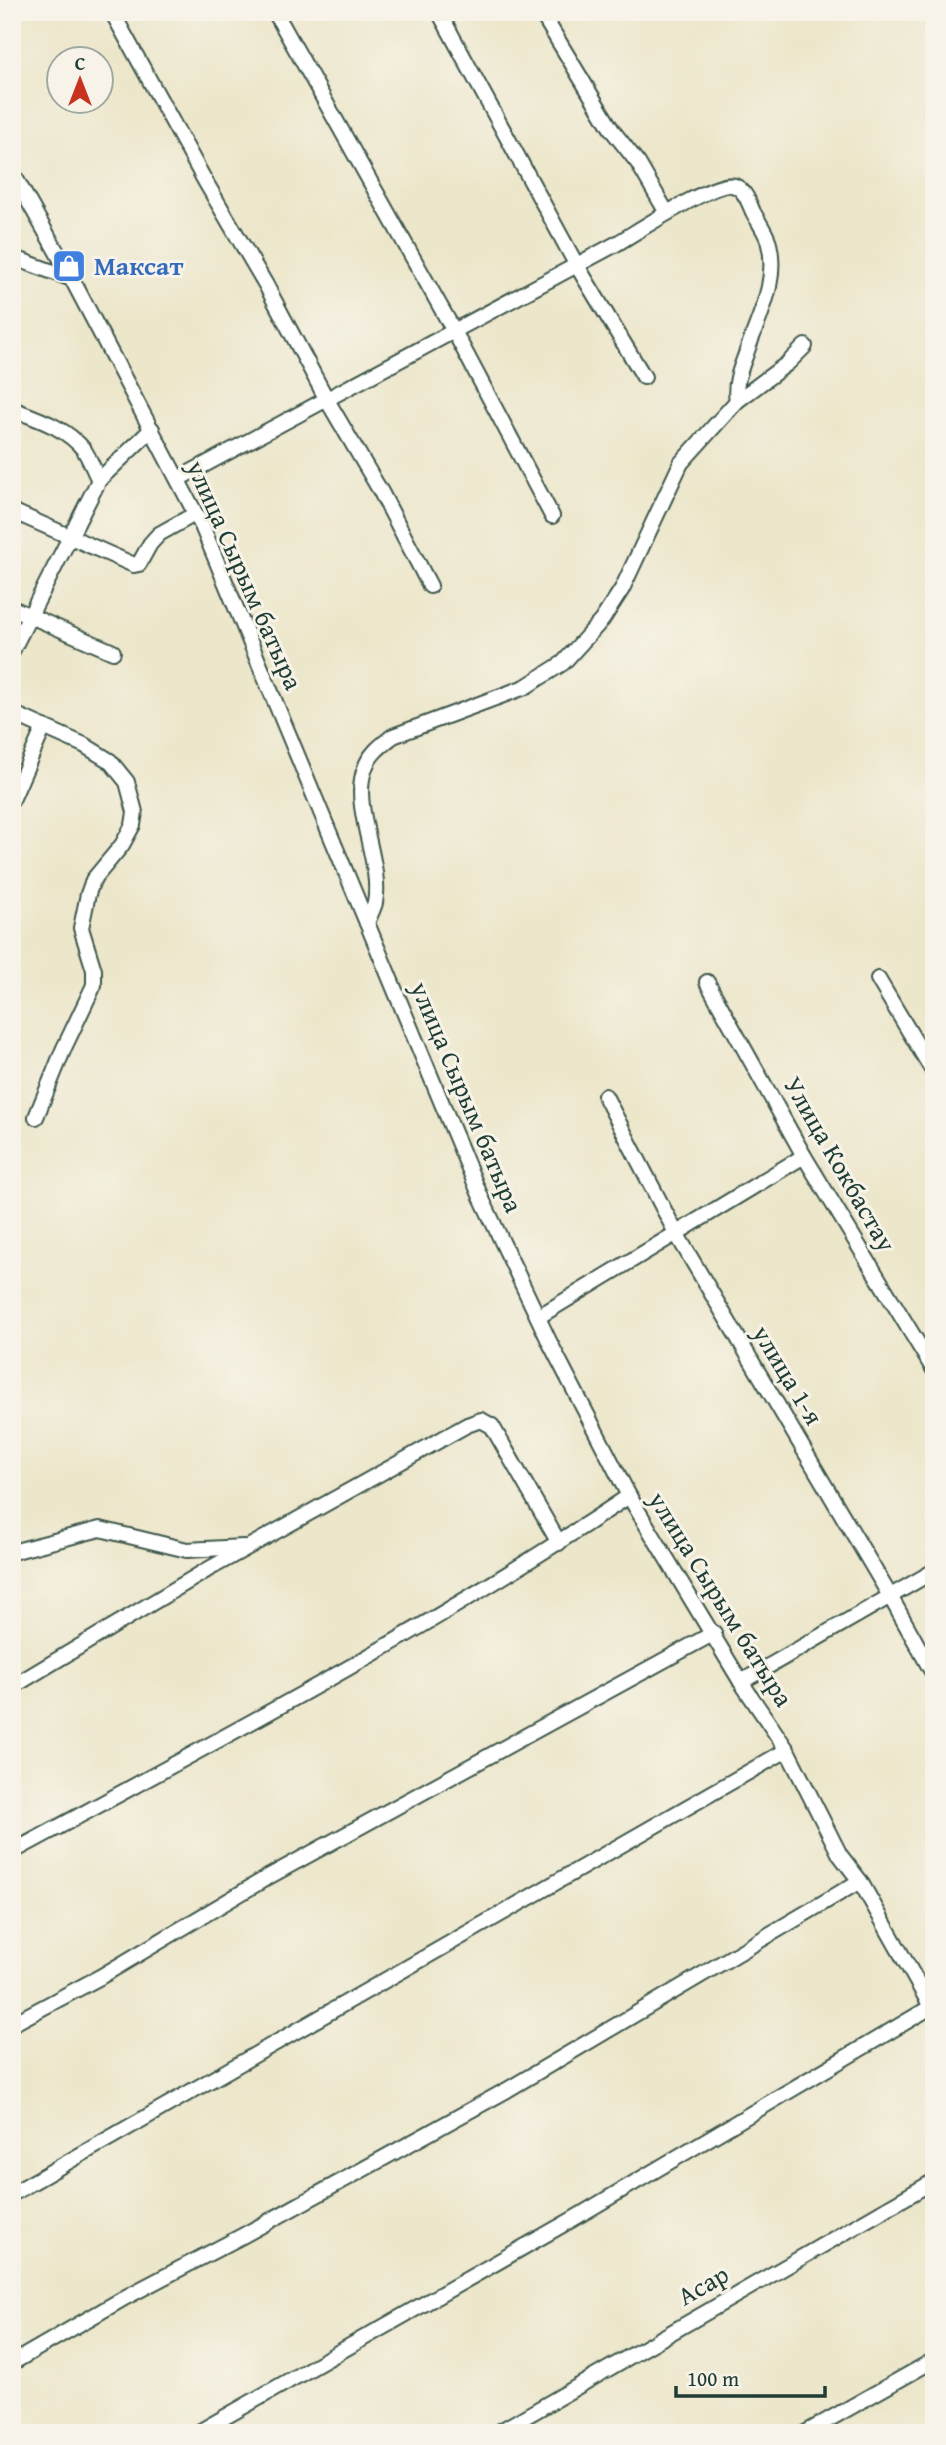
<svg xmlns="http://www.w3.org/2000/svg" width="946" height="2445" viewBox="0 0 946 2445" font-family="'Gentium Book Plus',serif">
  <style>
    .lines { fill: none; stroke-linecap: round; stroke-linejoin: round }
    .minor-casing { stroke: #3e564a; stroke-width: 18 }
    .minor { stroke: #fff; stroke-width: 14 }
    .labels { text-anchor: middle; stroke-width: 6; stroke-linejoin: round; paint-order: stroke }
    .shop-label { font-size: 26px; font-weight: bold; fill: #366cbe; stroke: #f7f3e8; text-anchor: start }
    .street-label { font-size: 26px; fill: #1f3d34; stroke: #f7f3e8 }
  </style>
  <rect width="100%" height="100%" fill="#f7f3e8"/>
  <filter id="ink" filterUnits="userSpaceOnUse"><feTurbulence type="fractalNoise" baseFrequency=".0143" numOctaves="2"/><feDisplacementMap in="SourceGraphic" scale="14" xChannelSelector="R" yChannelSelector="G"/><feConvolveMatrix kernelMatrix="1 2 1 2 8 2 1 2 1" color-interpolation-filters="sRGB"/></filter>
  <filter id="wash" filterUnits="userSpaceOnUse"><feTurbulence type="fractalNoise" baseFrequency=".00686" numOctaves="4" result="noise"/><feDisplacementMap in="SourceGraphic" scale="28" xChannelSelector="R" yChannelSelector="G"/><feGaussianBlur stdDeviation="1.57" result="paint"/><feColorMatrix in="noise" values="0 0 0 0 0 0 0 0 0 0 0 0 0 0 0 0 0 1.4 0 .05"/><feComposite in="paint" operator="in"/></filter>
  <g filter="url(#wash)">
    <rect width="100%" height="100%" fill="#ece6ca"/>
  </g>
  <g filter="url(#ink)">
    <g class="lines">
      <g class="minor-casing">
        <g id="minor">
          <path d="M112 12 205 181 266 285 327 400 381 492 430 586"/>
          <path d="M275 12 454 331 552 516"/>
          <path d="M439 12 576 264 644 377"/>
          <path d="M541 12 612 130 638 163 667 213"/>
          <path d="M12 172 72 279 202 526 480 1195 550 1343 629 1496 741 1682 787 1750 840 1855 860 1881 934 2012"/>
          <path d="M12 257 72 279"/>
          <path d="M12 409C38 419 67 428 84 450 90 459 94 471 99 480"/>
          <path d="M178 479 616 244C635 233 718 178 735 186 745 190 749 203 753 212 758 221 765 231 768 240 780 280 758 318 746 354 740 370 734 384 737 401"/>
          <path d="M12 511 134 565 139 564 150 544 159 534 195 514"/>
          <path d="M12 608 113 652"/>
          <path d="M12 651 99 480 152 429"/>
          <path d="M12 713 84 745 110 761 127 782 135 812 133 825 122 845 93 880 88 894 81 928 94 970V985L64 1048 36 1117"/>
          <path d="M12 800 44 727"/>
          <path d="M367 923C369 917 373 910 375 903 383 863 350 806 365 768 370 753 382 745 393 736L525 687 563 663 602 620 622 589 681 463 737 401 788 363 805 346"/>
          <path d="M878 979 934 1073"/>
          <path d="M707 982 804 1156 934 1370"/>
          <path d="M605 1096 676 1233 890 1596 934 1675"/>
          <path d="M538 1317 804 1156"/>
          <path d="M12 1552 100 1529 187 1550 243 1547"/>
          <path d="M741 1682 934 1571"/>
          <path d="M12 1687 207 1570 467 1425 481 1420 492 1426 559 1543"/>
          <path d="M12 1852C221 1739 432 1628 629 1496"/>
          <path d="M12 2024 100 1977 268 1877 714 1633"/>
          <path d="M12 2194 787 1750"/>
          <path d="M12 2363 126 2297 244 2235 507 2090 860 1881"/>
          <path d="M197 2433 573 2219 931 2007"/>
          <path d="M497 2433 934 2181"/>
          <path d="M805 2433 934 2360"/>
        </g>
      </g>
      <use href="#minor" class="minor"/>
    </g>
  </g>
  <defs>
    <g id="shop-square" transform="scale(1.75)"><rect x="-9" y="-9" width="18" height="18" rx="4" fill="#3f7fe0" stroke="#f7f3e8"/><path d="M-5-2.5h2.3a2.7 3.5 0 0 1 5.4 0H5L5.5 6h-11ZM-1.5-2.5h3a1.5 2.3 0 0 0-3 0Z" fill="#fff"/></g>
  </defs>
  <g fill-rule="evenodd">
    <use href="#shop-square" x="69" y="266"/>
  </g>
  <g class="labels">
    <g class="shop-label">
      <text x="94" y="275">Максат</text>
    </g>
    <g class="street-label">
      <text transform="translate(245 575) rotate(66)" y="9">улица Сырым батыра</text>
      <text transform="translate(467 1097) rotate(67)" y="9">улица Сырым батыра</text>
      <text transform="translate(840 1164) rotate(60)" y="9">Улица Кокбастау</text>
      <text transform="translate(788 1375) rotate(59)" y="9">улица 1-я</text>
      <text transform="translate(721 1599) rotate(58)" y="9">улица Сырым батыра</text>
      <text transform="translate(703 2285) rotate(-30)" y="9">Асар</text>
    </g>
  </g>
  <rect width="946" height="2445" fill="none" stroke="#f7f3e8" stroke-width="42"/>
  <g transform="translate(80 80)"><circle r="33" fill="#f7f3e8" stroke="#a1aaa0" stroke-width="2"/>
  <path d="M0-5L12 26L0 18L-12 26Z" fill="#c8321e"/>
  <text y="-10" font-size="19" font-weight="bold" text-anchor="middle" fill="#1f3d34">С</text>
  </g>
  <path d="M676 2386v10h149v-10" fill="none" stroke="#1f3d34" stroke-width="3.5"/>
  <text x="687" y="2386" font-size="21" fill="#1f3d34" stroke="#f7f3e8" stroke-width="5" paint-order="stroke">100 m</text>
</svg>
